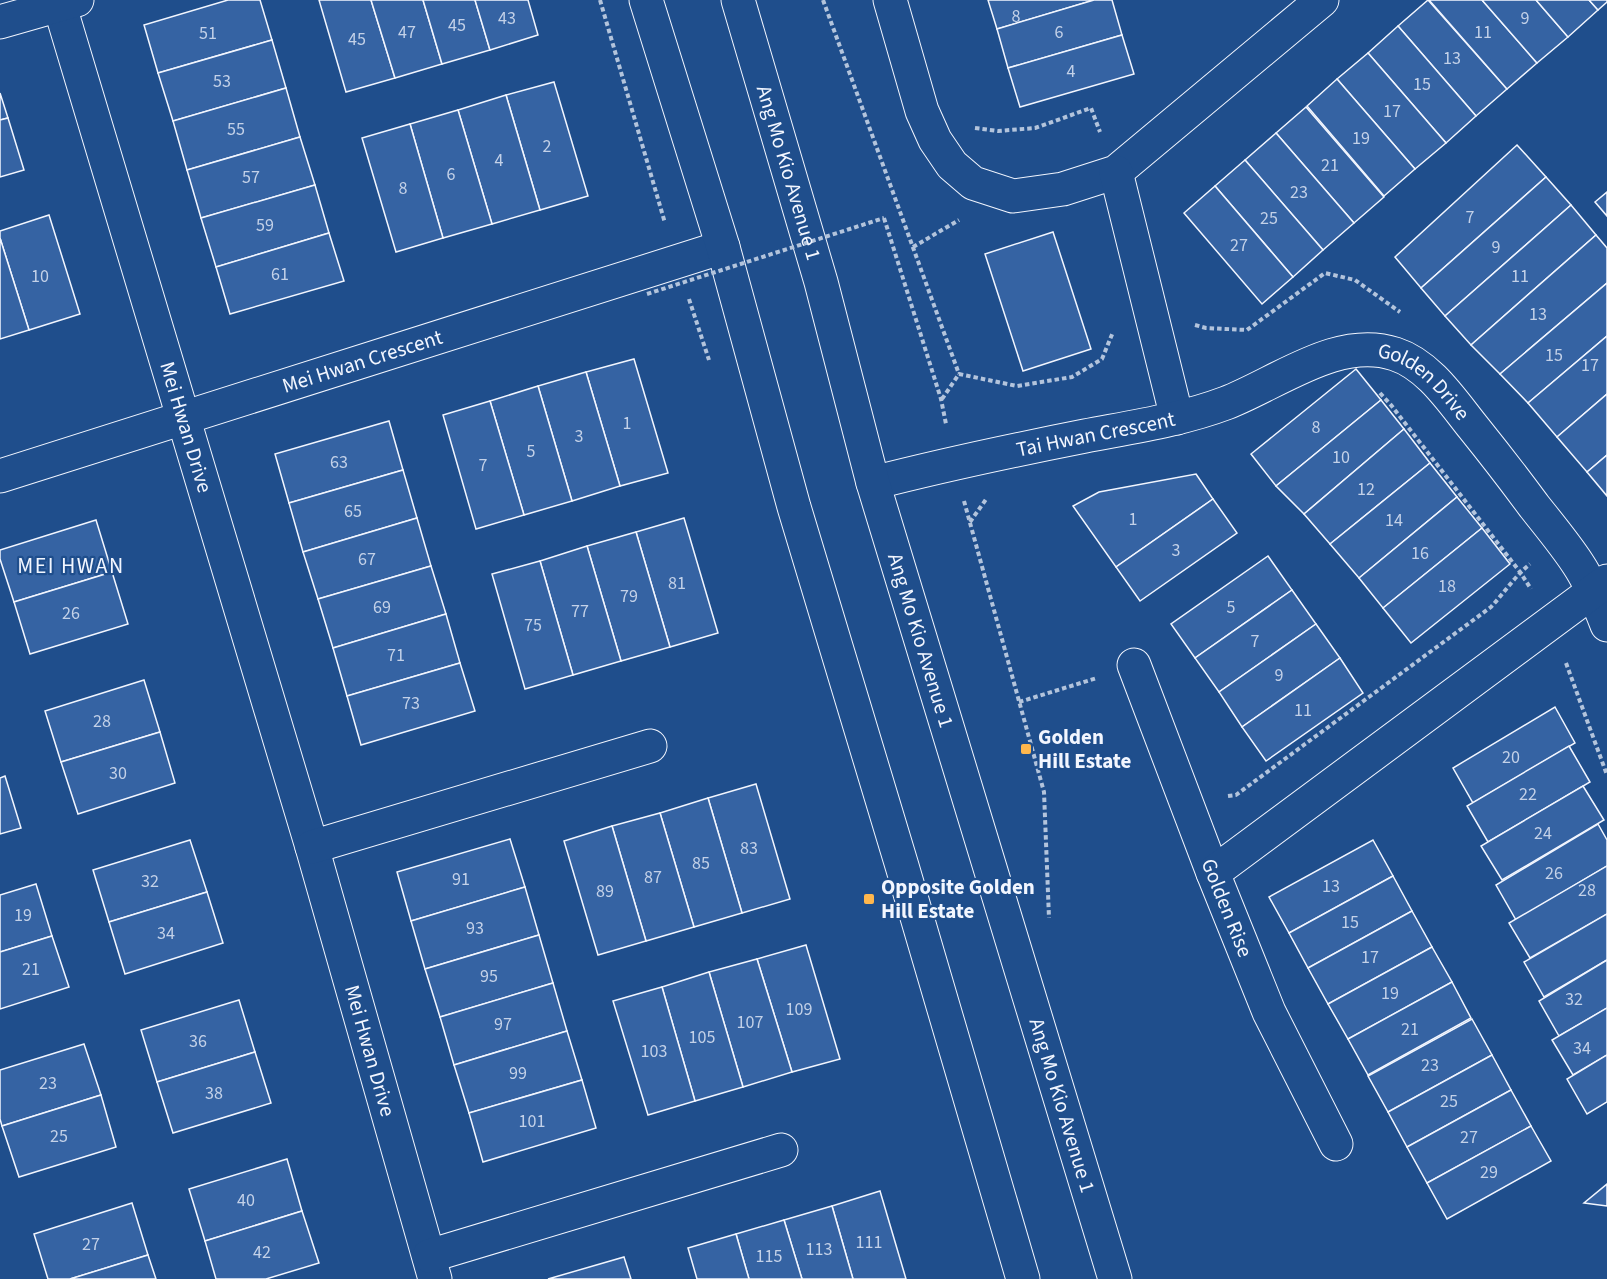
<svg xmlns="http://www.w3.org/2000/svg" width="1607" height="1279" viewBox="0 0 1607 1279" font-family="'Source Sans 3',sans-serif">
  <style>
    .building { fill: #3563a3; stroke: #f2f6ff; stroke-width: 1.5 }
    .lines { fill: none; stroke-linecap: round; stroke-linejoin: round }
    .minor-casing { stroke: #f2f6ff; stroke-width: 35 }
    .major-casing { stroke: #f2f6ff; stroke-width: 35 }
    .path { stroke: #b3c4dc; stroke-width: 4; stroke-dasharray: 4.5 3; stroke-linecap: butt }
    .minor { stroke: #1f4e8c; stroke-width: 33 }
    .major { stroke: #1f4e8c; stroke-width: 33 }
    .path-bridge { stroke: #b3c4dc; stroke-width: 4; stroke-dasharray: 4.5 3; stroke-linecap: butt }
    .poi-dot { fill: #ffb74d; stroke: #1f4e8c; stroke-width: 2 }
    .labels { text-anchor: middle; stroke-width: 4.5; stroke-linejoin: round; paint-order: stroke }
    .number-label { font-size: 18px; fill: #c3d1e8 }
    .street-label { font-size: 21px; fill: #f2f6ff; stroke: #1f4e8c }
    .poi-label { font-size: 21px; font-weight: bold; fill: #f2f6ff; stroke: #1f4e8c; text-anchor: start }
    .neighbourhood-label { font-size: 22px; letter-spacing: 1.5px; fill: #f2f6ff; stroke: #1f4e8c }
  </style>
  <rect width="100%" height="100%" fill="#1f4e8c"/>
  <g class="building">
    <path d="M228 0H260L272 40 158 73 144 25Z"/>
    <path d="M319 0H371L395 78 346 92Z"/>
    <path d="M371 0H423L442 64 395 78Z"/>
    <path d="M423 0H475L490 50 442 64Z"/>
    <path d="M475 0H528L538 35 490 50Z"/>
    <path d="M988 0H1094L997 29Z"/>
    <path d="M1094 0H1112L1122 35 1008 68 997 29Z"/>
    <path d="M1428 0 1507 89 1476 116 1398 26Z"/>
    <path d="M1429 0H1482L1537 63 1507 89Z"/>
    <path d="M1482 0H1536L1568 37 1537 63Z"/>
    <path d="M1536 0H1589L1598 10 1568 37Z"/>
    <path d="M1589 0H1607V2L1598 10Z"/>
    <path d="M1398 26 1476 116 1446 143 1368 53Z"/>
    <path d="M1122 35 1134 74 1020 107 1008 68Z"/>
    <path d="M272 40 286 88 173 121 158 73Z"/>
    <path d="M1368 53 1446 143 1415 169 1337 79Z"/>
    <path d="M1337 79 1415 169 1384 196 1307 106Z"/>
    <path d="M554 82 588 196 540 210 506 95Z"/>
    <path d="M286 88 300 137 187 170 173 121Z"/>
    <path d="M0 93 8 118 0 120Z"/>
    <path d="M506 95 540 210 492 224 458 110Z"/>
    <path d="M1306 107 1384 197 1354 223 1276 133Z"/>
    <path d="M458 110 492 224 443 238 410 124Z"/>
    <path d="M8 118 24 170 0 177V120Z"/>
    <path d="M410 124 443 238 396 252 362 138Z"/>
    <path d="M1276 133 1354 223 1323 250 1245 160Z"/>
    <path d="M300 137 315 185 201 218 187 170Z"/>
    <path d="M1517 145 1546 177 1421 288 1395 257Z"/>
    <path d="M1245 160 1323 250 1293 277 1215 186Z"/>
    <path d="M1546 177 1571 205 1445 316 1421 288Z"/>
    <path d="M315 185 329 233 216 267 201 218Z"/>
    <path d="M1215 186 1293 277 1262 304 1184 213Z"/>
    <path d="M1607 192V216L1595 202Z"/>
    <path d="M1571 205 1596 235 1471 345 1445 316Z"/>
    <path d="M49 215 80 314 29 330 0 238V231Z"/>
    <path d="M1053 232 1091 349 1023 371 985 254Z"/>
    <path d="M329 233 344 281 230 314 216 267Z"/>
    <path d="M1596 235 1607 248V283L1500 374 1471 345Z"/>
    <path d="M0 238 29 330 0 339Z"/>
    <path d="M1607 283V336L1528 403 1500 374Z"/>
    <path d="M1607 336V394L1557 437 1528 403Z"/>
    <path d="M634 359 668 473 620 486 586 372Z"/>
    <path d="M1356 369 1381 400 1276 486 1251 454Z"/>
    <path d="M586 372 620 486 572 501 538 386Z"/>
    <path d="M538 386 572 501 524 515 490 401Z"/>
    <path d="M1607 394V455L1587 472 1557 437Z"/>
    <path d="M1381 400 1404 429 1304 514 1276 486Z"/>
    <path d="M490 401 524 515 476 529 443 415Z"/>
    <path d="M389 421 403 470 289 503 275 454Z"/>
    <path d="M1404 429 1430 463 1330 544 1304 514Z"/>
    <path d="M1607 455V496L1587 472Z"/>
    <path d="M1430 463 1457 497 1359 578 1330 544Z"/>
    <path d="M403 470 417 518 303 552 289 503Z"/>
    <path d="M1196 474 1213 499 1116 567 1073 506 1099 492Z"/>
    <path d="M1457 497 1482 528 1383 608 1359 578Z"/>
    <path d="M1213 499 1237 533 1140 601 1116 567Z"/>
    <path d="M417 518 431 566 318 599 303 552Z"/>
    <path d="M684 518 718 633 670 647 636 532Z"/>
    <path d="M96 520 112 572 14 602 0 559V550Z"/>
    <path d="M1482 528 1510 564 1411 643 1383 608Z"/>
    <path d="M636 532 670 647 621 661 587 546Z"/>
    <path d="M587 546 621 661 573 675 540 561Z"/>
    <path d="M1268 556 1292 590 1195 658 1171 624Z"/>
    <path d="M540 561 573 675 525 689 492 574Z"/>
    <path d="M431 566 446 614 333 648 318 599Z"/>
    <path d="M112 572 128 624 30 654 14 602Z"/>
    <path d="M1292 590 1316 624 1219 692 1195 658Z"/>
    <path d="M446 614 460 663 347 696 333 648Z"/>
    <path d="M1316 624 1340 658 1242 727 1219 692Z"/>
    <path d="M1340 658 1363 693 1266 761 1242 727Z"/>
    <path d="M460 663 475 711 361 745 347 696Z"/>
    <path d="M144 680 160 732 61 762 45 711Z"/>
    <path d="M1555 707 1575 743 1473 803 1453 768Z"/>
    <path d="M160 732 175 783 78 814 61 762Z"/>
    <path d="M1569 746 1590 782 1488 842 1467 806Z"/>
    <path d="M5 776 21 828 0 834V778Z"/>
    <path d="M756 784 790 899 742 913 708 798Z"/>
    <path d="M1583 786 1604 820 1502 880 1481 846Z"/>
    <path d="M708 798 742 913 694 927 660 813Z"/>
    <path d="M660 813 694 927 646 941 612 826Z"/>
    <path d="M1598 824 1607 840V866L1516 920 1496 885Z"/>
    <path d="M612 826 646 941 598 955 564 841Z"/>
    <path d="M510 839 525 887 411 921 397 872Z"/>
    <path d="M190 840 207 892 109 922 93 870Z"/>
    <path d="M1373 840 1393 876 1289 933 1269 897Z"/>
    <path d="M1607 866V914L1530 958 1509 923Z"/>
    <path d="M1393 876 1412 911 1308 968 1289 933Z"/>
    <path d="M36 884 52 936 0 952V895Z"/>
    <path d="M525 887 539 935 425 969 411 921Z"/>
    <path d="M207 892 223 943 125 974 109 922Z"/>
    <path d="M1412 911 1432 947 1328 1004 1308 968Z"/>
    <path d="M1607 914V960L1544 997 1524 962Z"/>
    <path d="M539 935 553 983 440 1017 425 969Z"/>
    <path d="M52 936 69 987 0 1009V952Z"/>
    <path d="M806 945 840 1059 792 1072 757 959Z"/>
    <path d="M1432 947 1452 982 1348 1039 1328 1004Z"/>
    <path d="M757 959 792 1072 743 1087 709 972Z"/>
    <path d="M1607 960V1008L1559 1036 1539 1001Z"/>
    <path d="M709 972 743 1087 695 1101 662 987Z"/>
    <path d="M1452 982 1471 1018 1368 1075 1348 1039Z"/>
    <path d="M553 983 567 1031 454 1065 440 1017Z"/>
    <path d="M662 987 695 1101 648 1115 613 1001Z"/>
    <path d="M239 1000 255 1052 157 1082 141 1030Z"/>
    <path d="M1607 1008V1055L1573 1075 1552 1040Z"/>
    <path d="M1472 1019 1492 1055 1388 1112 1368 1076Z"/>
    <path d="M567 1031 582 1080 469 1113 454 1065Z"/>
    <path d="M84 1044 101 1095 2 1126 0 1119V1070Z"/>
    <path d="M255 1052 271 1103 173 1133 157 1082Z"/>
    <path d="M1492 1055 1511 1090 1407 1147 1388 1112Z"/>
    <path d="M1607 1055V1102L1587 1114 1567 1079Z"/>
    <path d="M582 1080 596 1128 483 1162 469 1113Z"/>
    <path d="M1511 1090 1531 1126 1427 1183 1407 1147Z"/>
    <path d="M101 1095 116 1147 19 1177 2 1126Z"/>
    <path d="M1531 1126 1551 1161 1447 1219 1427 1183Z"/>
    <path d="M287 1159 302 1211 205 1241 189 1189Z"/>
    <path d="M1607 1184V1206L1584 1203Z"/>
    <path d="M880 1191 906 1279H853L832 1206Z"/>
    <path d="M132 1203 148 1255 70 1279H48L34 1234Z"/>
    <path d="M832 1206 853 1279H802L784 1220Z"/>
    <path d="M302 1211 319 1263 266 1279H216L205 1241Z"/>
    <path d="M784 1220 802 1279H749L736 1234Z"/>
    <path d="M736 1234 749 1279H697L688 1248Z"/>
    <path d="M148 1255 156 1279H70Z"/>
    <path d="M624 1257 631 1279H548Z"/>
  </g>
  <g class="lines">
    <g class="minor-casing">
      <g id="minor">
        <path id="s1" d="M58 0 312 847 435 1279"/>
        <path d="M890 0 922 111 935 140 952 165 973 183 1013 196 1063 189 1116 172 1322 0"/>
        <path d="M0 22 77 0"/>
        <path d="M1116 172 1177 418"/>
        <path id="s2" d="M0 476 723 247"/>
        <path id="s3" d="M873 483C943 465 1014 450 1085 436 1132 427 1181 420 1226 403 1278 383 1338 335 1395 354 1429 365 1452 401 1473 427 1494 453 1514 479 1534 506 1549 525 1565 544 1578 564 1590 582 1599 604 1607 625"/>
        <path id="s4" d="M1134 665 1213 873 1269 1012 1336 1144"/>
        <path d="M312 847 650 746"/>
        <path d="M1213 873 1607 581"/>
        <path d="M429 1256 781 1150"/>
      </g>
    </g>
    <g class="major-casing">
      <g id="major">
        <path d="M646 0 723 247 794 507 902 866 1023 1279"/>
        <path id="s5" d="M738 0 821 282 873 483 1115 1279"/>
      </g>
    </g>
    <g class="path">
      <path d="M600 0 665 223"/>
      <path d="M823 0 959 374"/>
      <path d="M975 128 998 131 1035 128 1091 108 1100 132"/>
      <path d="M884 218 941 399 946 424"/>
      <path d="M913 247 959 220"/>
      <path d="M689 299 709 360"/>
      <path d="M1195 325 1206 328 1247 330 1325 273 1355 280 1400 312"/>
      <path d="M1380 393 1391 405 1520 572 1531 589"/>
      <path d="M942 399 959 374 1017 386 1072 377 1102 359 1113 332"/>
      <path d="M964 501 1044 792 1049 918"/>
      <path d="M970 522 987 498"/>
      <path d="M1566 663 1607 775"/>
      <path d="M1019 702 1097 678"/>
      <path d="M1228 796 1236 795 1491 607C1504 593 1515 576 1530 564"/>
    </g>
    <use href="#minor" class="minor"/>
    <use href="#major" class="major"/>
    <path class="path-bridge" d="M647 294 884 218"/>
  </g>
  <g class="poi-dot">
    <rect x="1020" y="743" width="12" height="12" rx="3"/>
    <rect x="863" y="893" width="12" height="12" rx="3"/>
  </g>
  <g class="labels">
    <g class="number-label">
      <text x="1016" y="22">8</text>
      <text x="507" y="24">43</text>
      <text x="1525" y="24">9</text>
      <text x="457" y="31">45</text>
      <text x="407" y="38">47</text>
      <text x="1059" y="38">6</text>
      <text x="1483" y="38">11</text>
      <text x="208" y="39">51</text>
      <text x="357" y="45">45</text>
      <text x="1452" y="64">13</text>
      <text x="1071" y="77">4</text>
      <text x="222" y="87">53</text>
      <text x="1422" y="90">15</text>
      <text x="1392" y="117">17</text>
      <text x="236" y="135">55</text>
      <text x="1361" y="144">19</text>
      <text x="547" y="152">2</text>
      <text x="499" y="166">4</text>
      <text x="1330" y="171">21</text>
      <text x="451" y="180">6</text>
      <text x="251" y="183">57</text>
      <text x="403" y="194">8</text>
      <text x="1299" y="198">23</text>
      <text x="1470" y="223">7</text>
      <text x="1269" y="224">25</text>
      <text x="265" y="231">59</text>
      <text x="1239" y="251">27</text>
      <text x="1496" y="253">9</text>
      <text x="280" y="280">61</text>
      <text x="40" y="282">10</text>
      <text x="1520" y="282">11</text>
      <text x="1538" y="320">13</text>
      <text x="1554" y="361">15</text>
      <text x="1590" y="371">17</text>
      <text x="627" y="429">1</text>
      <text x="1316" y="433">8</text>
      <text x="579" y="442">3</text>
      <text x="531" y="457">5</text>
      <text x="1341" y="463">10</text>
      <text x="339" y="468">63</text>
      <text x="483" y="471">7</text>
      <text x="1366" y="495">12</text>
      <text x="353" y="517">65</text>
      <text x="1133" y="525">1</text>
      <text x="1394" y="526">14</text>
      <text x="1176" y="556">3</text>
      <text x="1420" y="559">16</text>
      <text x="367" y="565">67</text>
      <text x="677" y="589">81</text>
      <text x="1447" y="592">18</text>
      <text x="629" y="602">79</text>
      <text x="382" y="613">69</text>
      <text x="1231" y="613">5</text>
      <text x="580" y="617">77</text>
      <text x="71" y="619">26</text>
      <text x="533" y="631">75</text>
      <text x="1255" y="647">7</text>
      <text x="396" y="661">71</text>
      <text x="1279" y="681">9</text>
      <text x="411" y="709">73</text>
      <text x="1303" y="716">11</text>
      <text x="102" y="727">28</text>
      <text x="1511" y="763">20</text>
      <text x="118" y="779">30</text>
      <text x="1528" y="800">22</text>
      <text x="1543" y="839">24</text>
      <text x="749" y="854">83</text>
      <text x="701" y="869">85</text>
      <text x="1554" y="879">26</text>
      <text x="653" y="883">87</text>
      <text x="461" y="885">91</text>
      <text x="150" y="887">32</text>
      <text x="1331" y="892">13</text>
      <text x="1587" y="896">28</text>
      <text x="605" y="897">89</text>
      <text x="23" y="921">19</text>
      <text x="1350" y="928">15</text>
      <text x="475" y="934">93</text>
      <text x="166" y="939">34</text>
      <text x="1370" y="963">17</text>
      <text x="31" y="975">21</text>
      <text x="489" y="982">95</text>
      <text x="1390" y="999">19</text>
      <text x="1574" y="1005">32</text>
      <text x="799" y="1015">109</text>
      <text x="750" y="1028">107</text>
      <text x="503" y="1030">97</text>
      <text x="1410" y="1035">21</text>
      <text x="702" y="1043">105</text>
      <text x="198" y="1047">36</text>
      <text x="1582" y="1054">34</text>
      <text x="654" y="1057">103</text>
      <text x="1430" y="1071">23</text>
      <text x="518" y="1079">99</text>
      <text x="48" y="1089">23</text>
      <text x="214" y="1099">38</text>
      <text x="1449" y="1107">25</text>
      <text x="532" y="1127">101</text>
      <text x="59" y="1142">25</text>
      <text x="1469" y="1143">27</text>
      <text x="1489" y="1178">29</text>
      <text x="246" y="1206">40</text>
      <text x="869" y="1248">111</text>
      <text x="91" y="1250">27</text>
      <text x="819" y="1255">113</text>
      <text x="262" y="1258">42</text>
      <text x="769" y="1262">115</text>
    </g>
    <g class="street-label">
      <text dy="7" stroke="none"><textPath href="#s5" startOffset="180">Ang Mo Kio Avenue 1</textPath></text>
      <text dy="7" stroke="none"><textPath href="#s2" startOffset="380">Mei Hwan Crescent</textPath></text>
      <text dy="7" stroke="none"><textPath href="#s3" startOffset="582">Golden Drive</textPath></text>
      <text dy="7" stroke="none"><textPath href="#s1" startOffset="446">Mei Hwan Drive</textPath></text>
      <text dy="7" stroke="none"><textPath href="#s3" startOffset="228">Tai Hwan Crescent</textPath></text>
      <text dy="7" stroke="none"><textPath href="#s5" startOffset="666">Ang Mo Kio Avenue 1</textPath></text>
      <text dy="7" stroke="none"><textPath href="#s4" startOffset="260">Golden Rise</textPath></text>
      <text dy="7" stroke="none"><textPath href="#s1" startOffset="1096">Mei Hwan Drive</textPath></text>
      <text dy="7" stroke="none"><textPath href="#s5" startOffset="1152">Ang Mo Kio Avenue 1</textPath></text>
    </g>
    <g class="poi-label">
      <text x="1038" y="744">Golden<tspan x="1038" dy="24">Hill Estate</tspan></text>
      <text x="881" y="894">Opposite Golden<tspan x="881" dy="24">Hill Estate</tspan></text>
    </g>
    <g class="neighbourhood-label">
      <text x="71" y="573">MEI HWAN</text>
    </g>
  </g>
</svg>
